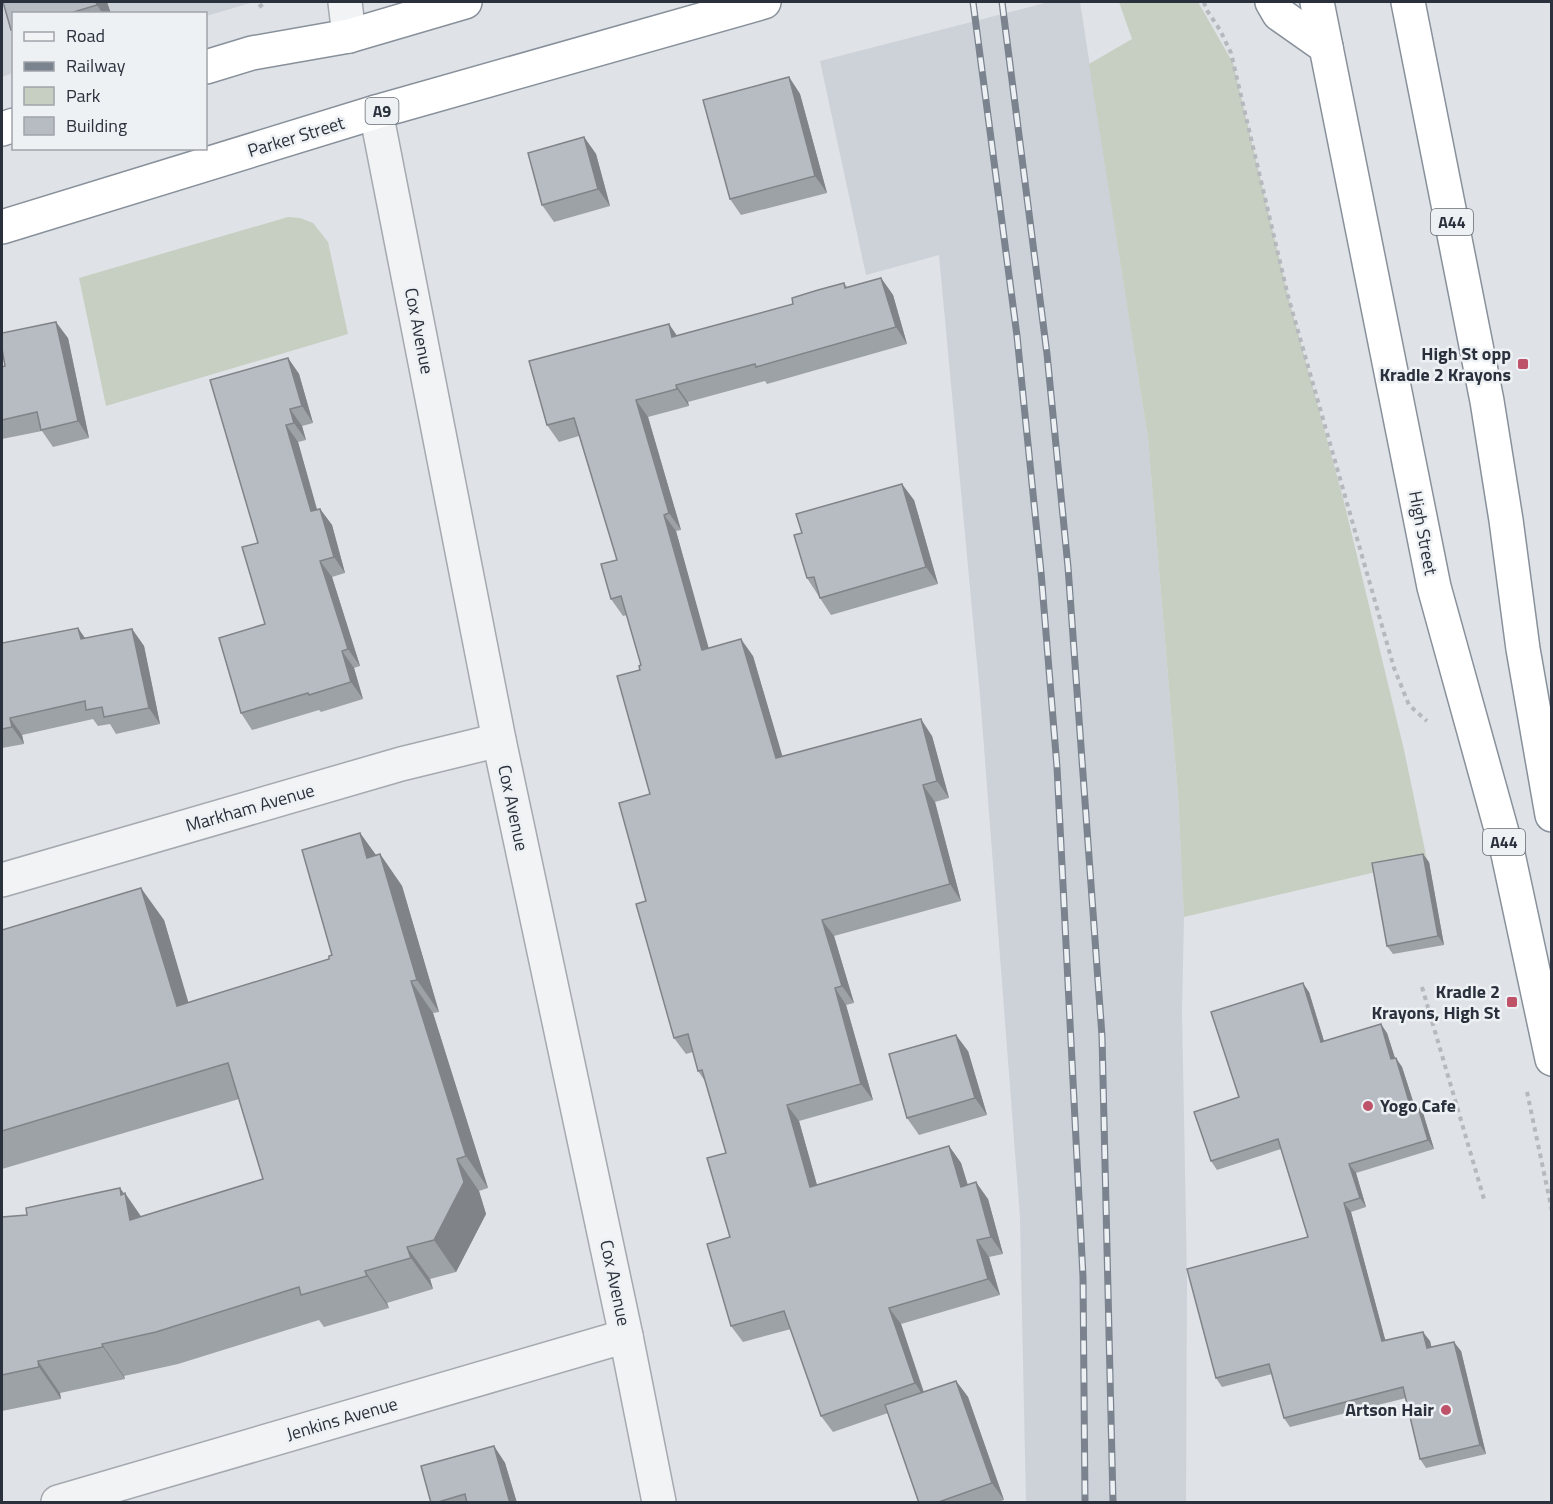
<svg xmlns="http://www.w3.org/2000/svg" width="1553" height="1504" viewBox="0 0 1553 1504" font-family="'Titillium Web',sans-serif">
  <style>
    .built { fill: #cdd2d8 }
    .green { fill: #c6cfc1 }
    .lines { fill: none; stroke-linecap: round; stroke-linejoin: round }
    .street-casing { stroke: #a5a9b0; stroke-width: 36 }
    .highway-casing { stroke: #88919b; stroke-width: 36 }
    .path { stroke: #b5b9be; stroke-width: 4; stroke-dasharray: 4.5 4.5; stroke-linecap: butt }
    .street { stroke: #f1f3f5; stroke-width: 33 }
    .highway { stroke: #fff; stroke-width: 33 }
    .rail-casing { stroke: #7a838e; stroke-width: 7 }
    .rail { stroke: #eef1f4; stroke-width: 4.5; stroke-dasharray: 14; stroke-linecap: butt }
    .wall { fill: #9da2a7 }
    .shaded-wall { fill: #808488 }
    .building { fill: #b7bcc2; stroke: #808488; stroke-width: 1.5 }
    .poi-dot { fill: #bd5269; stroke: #eef1f4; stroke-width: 2 }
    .labels { text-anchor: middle; stroke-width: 5; stroke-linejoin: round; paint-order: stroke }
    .shield { fill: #eef1f4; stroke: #656b73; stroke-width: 1.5 }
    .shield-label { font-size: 16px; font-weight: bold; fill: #2a313c }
    .street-label { font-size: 18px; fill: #2a313c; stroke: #eef1f4 }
    .poi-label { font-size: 18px; font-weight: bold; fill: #2a313c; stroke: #eef1f4; text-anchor: end }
  </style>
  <rect width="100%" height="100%" fill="#dfe2e6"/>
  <g class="built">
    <path d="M2 2H254L206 16V14H14L13 73 2 77Z"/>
    <path d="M1049 2H1080L1148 438 1178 795 1184 917 1182 1010 1187 1279 1186 1502H1026L1020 1217 980 695 939 255 866 275 820 61Z"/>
  </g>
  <g class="green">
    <path d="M1119 2H1198L1233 63 1289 300 1343 498 1404 750 1427 860 1184 917 1178 795 1148 438 1089 64 1132 39Z"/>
    <path d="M288 217 300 218 313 223 328 242 348 334 106 406 79 278Z"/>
  </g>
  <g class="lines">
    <g class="street-casing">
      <g id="street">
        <path d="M345 2 349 36"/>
        <path d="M376 112 499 740 626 1336 659 1502"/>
        <path d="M2 880 401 764 499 740"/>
        <path d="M58 1502 626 1336"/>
      </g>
    </g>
    <g class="highway-casing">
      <g id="highway">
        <path d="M1272 2 1279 14 1326 47"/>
        <path d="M1317 2 1434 587 1508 854 1552 1059"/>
        <path d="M1408 2 1487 401 1506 520 1523 649 1552 815"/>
        <path d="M206 67 252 53 349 36 465 2"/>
        <path d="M2 129 14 125"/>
        <path d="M2 227 376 112 764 2"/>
      </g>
    </g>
    <g class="path">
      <path d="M1204 2 1206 9 1220 30 1231 53 1288 296 1394 668 1409 705 1427 721"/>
      <path d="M259 7 266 2"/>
      <path d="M1422 987 1484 1199"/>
      <path d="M1527 1092 1552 1211"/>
    </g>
    <use href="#street" class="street"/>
    <use href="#highway" class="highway"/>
    <g class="rail-casing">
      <g id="rail">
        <path d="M973 2 1017 336 1041 572 1057 767 1083 1277 1085 1502"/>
        <path d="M1002 2 1047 354 1068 567 1102 1036 1113 1502"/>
      </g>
    </g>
    <use href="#rail" class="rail"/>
  </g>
  <g class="wall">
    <path d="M3 2H107L111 14H14V33L11 30Z"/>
    <path d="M789 77 800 94 827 193 741 215 730 199Z"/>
    <path d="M584 137 596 154 610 206 554 222 542 205Z"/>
    <path d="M881 278 893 295 907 344 767 384 765 381 688 402 689 406 648 417 681 530 676 531 708 648 753 656 782 756 932 736 949 798 935 802 961 901 834 936 854 1003 846 1005 873 1100 799 1121 817 1185 949 1146 961 1163 968 1185 988 1199 1003 1254 989 1257 1000 1295 901 1324 924 1392 956 1381 968 1397 1004 1500 995 1503H919L888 1413 833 1432 821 1416 791 1329 743 1342 731 1326 730 1237 726 1153 705 1081 698 1071 693 1052 686 1054 674 1038 646 901 650 794 640 670 641 665 627 615 623 616 611 599 617 560 579 436 559 442 547 425 677 336 793 304 844 283 847 287Z"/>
    <path d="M68 338 89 438 53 447 42 431 2 439V367Z"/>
    <path d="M288 358 299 374 313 423 302 426 306 440 298 442 317 509H320L332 525 345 573 332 577 360 666 354 668 363 699 321 712 319 710 252 730 241 713 265 624Z"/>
    <path d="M914 500 938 584 831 615 807 578Z"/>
    <path d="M132 629 144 646 160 724 116 734 110 724 98 726 93 719 22 735 24 744 2 748V643L86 638Z"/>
    <path d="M360 833 376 855 380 854 402 886 439 1012 433 1013 488 1188 479 1191 486 1214 456 1272 430 1279 433 1289 387 1303 389 1308 324 1327 319 1320 178 1364 124 1376 125 1379 60 1393 61 1399 2 1411V1217L27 1215 120 1188 141 1217 263 1179 239 1099 2 1169V930L164 920 188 1003 329 959 332 955Z"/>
    <path d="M1429 862 1444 945 1393 954 1387 946Z"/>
    <path d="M1309 992 1324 1041 1387 1033 1395 1058 1402 1067 1414 1104H1417L1423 1113 1434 1149 1356 1173 1366 1207 1351 1212 1385 1340 1430 1341 1431 1347 1461 1351 1486 1454 1426 1468 1420 1459 1406 1398 1290 1427 1284 1418 1272 1374 1222 1387 1216 1378 1308 1237 1281 1149 1217 1170 1211 1161Z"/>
    <path d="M968 1051 987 1115 919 1135 907 1118Z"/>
    <path d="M494 1446 505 1463 517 1503H431Z"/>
  </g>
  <g class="shaded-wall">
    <path d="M96 2H107L111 14H103L97 5Z"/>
    <path d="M789 77 800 94 827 193 815 176Z"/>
    <path d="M584 137 596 154 610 206 598 189Z"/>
    <path d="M881 278 893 295 907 344 896 327Z"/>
    <path d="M56 322 68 338 89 438 78 421Z"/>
    <path d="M669 324 680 340 672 337Z"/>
    <path d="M288 358 299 374 313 423 302 406Z"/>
    <path d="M676 385 688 402 689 406 677 389Z"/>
    <path d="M636 400 648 417 681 530 669 513Z"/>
    <path d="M290 409 302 426 306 440 294 423Z"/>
    <path d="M286 425 298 442 322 528 311 511Z"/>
    <path d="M902 484 914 500 938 584 926 567Z"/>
    <path d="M320 509 332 525 345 573 334 557Z"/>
    <path d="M664 515 676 531 714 667 702 650Z"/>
    <path d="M320 561 332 577 360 666 348 649Z"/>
    <path d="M78 628 90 645 81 639Z"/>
    <path d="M132 629 144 646 160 724 149 708Z"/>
    <path d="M741 639 753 656 788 775 776 758Z"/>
    <path d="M342 651 354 668 363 699 351 682Z"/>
    <path d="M10 718 22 735 24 744 12 727Z"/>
    <path d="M921 719 932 736 949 798 937 781Z"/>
    <path d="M923 785 935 802 961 901 950 884Z"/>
    <path d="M360 833 383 865 367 858Z"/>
    <path d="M380 854 402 886 439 1012 417 980Z"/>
    <path d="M1423 854 1429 862 1444 945 1438 936Z"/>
    <path d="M141 888 164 920 199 1038 177 1006Z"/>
    <path d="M822 920 834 936 854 1003 842 986Z"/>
    <path d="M411 981 433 1013 488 1188 466 1156Z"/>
    <path d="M1303 983 1309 992 1327 1051 1321 1042Z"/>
    <path d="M835 988 846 1005 873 1100 861 1084Z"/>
    <path d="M1381 1024 1387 1033 1398 1068 1391 1059Z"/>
    <path d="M956 1035 968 1051 987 1115 975 1098Z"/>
    <path d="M1396 1058 1402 1067 1417 1114 1410 1105Z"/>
    <path d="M1417 1104 1423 1113 1434 1149 1428 1140Z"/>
    <path d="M787 1105 799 1121 822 1203 810 1187Z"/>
    <path d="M949 1146 961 1163 973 1203 961 1187Z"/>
    <path d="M457 1159 479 1191 486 1214 456 1272 434 1240Z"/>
    <path d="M1349 1164 1356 1173 1366 1207 1360 1198Z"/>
    <path d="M976 1182 988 1199 1003 1254 991 1237Z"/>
    <path d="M120 1188 126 1197 125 1193 147 1225 130 1220Z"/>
    <path d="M1344 1203 1351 1212 1388 1350 1382 1341Z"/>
    <path d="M977 1240 989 1257 1000 1295 988 1279Z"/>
    <path d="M407 1247 430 1279 433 1289 411 1258Z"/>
    <path d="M365 1271 387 1303 389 1308 367 1276Z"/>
    <path d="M889 1308 901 1324 926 1400 915 1383Z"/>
    <path d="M1423 1332 1430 1341 1434 1357 1427 1348Z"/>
    <path d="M1454 1342 1461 1351 1486 1454 1480 1445Z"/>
    <path d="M102 1344 124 1376 125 1379 103 1347Z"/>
    <path d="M38 1361 60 1393 61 1399 39 1367Z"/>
    <path d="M956 1381 968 1397 1004 1500 992 1483Z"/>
    <path d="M494 1446 505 1463 517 1503H510Z"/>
  </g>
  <g class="building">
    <path d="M3 2H96L97 5 67 14H14V29L11 30Z"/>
    <path d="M789 77 815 176 730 199 703 100Z"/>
    <path d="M584 137 598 189 542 205 528 153Z"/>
    <path d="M881 278 896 327 756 367 755 364 676 385 677 389 636 400 669 513 664 515 702 650 741 639 776 758 921 719 937 781 923 785 950 884 822 920 842 986 835 988 861 1084 787 1105 810 1187 949 1146 961 1187 976 1182 991 1237 977 1240 988 1279 889 1308 915 1383 821 1416 784 1311 731 1326 707 1244 730 1237 707 1158 726 1153 702 1070 698 1071 688 1034 674 1038 636 904 646 901 619 803 650 794 617 676 640 670 639 666 641 665 621 596 611 599 601 564 617 560 574 418 547 425 529 361 669 324 672 337 793 304 792 298 818 290 844 283 845 288Z"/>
    <path d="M56 322 78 421 41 430 37 412 2 420V367L5 366 2 349V333Z"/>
    <path d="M288 358 302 406 290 409 294 423 286 425 311 511 320 509 334 557 320 561 348 649 342 651 351 682 309 695 308 693 241 713 219 638 265 624 242 547 258 543 210 380Z"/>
    <path d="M902 484 926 567 820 598 814 577 807 578 794 535 802 533 796 514Z"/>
    <path d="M78 628 81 639 132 629 149 708 104 717 102 707 86 710 85 701 10 718 12 727 2 729V643Z"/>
    <path d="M360 833 367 858 380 854 417 980 411 981 466 1156 457 1159 464 1182 434 1240 407 1247 411 1258 365 1271 367 1276 301 1295 299 1287 156 1332 102 1344 103 1347 38 1361 39 1367 2 1375V1217L27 1215 26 1208 120 1188 121 1195 125 1193 130 1220 263 1179 228 1063 2 1131V930L141 888 177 1006 329 959V956L332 955 302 850Z"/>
    <path d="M1423 854 1438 936 1387 946 1372 863Z"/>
    <path d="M1303 983 1321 1042 1381 1024 1391 1059 1396 1058 1410 1105 1417 1104 1428 1140 1349 1164 1360 1198 1344 1203 1382 1341 1423 1332 1427 1348 1454 1342 1480 1445 1420 1459 1403 1387 1284 1418 1269 1364 1216 1378 1187 1269 1308 1237 1278 1139 1211 1161 1194 1112 1239 1097 1211 1012Z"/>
    <path d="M956 1035 975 1098 907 1118 889 1054Z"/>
    <path d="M956 1381 992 1483 936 1503H919L885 1405Z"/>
    <path d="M494 1446 510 1503H467L465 1494 435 1503H431L421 1466Z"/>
  </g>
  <g class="poi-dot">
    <rect x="1517" y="358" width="12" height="12" rx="3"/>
    <rect x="1506" y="996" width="12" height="12" rx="3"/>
    <circle cx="1368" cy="1106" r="6"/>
    <circle cx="1446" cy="1410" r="6"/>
  </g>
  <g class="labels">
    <g class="shield">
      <rect x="365.5" y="98" width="33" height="26" rx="4.5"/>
      <rect x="1431" y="209" width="42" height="26" rx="4.5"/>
      <rect x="1483" y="829" width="42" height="26" rx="4.5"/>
    </g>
    <g class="shield-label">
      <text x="382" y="117">A9</text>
      <text x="1452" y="228">A44</text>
      <text x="1504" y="848">A44</text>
    </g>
    <g class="street-label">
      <text transform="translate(296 137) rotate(-17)" y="6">Parker Street</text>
      <text transform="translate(419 331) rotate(79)" y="6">Cox Avenue</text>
      <text transform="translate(1423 533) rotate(79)" y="6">High Street</text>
      <text transform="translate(250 808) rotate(-16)" y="6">Markham Avenue</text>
      <text transform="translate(513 808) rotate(78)" y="6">Cox Avenue</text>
      <text transform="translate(615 1283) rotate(78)" y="6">Cox Avenue</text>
      <text transform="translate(342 1419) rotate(-16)" y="6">Jenkins Avenue</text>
    </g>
    <g class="poi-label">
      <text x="1511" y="360">High St opp<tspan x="1511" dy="21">Kradle 2 Krayons</tspan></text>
      <text x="1500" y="998">Kradle 2<tspan x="1500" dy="21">Krayons, High St</tspan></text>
      <text x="1380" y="1112" text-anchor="start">Yogo Cafe</text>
      <text x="1434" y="1416">Artson Hair</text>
    </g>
  </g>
  <rect width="1553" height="1504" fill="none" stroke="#2a313c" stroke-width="6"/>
  <rect x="12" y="12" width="195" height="138" fill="#eef1f4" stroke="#a0a4aa" stroke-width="1.5"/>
  <rect x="24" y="32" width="30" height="9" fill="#f1f3f5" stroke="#a0a4aa" stroke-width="1.5"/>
  <text x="66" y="42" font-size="18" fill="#2a313c">Road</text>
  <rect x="24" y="62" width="30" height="9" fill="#7a838e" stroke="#a0a4aa" stroke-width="1.5"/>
  <text x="66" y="72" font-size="18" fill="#2a313c">Railway</text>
  <rect x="24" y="87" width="30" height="18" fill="#c6cfc1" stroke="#a0a4aa" stroke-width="1.5"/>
  <text x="66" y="102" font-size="18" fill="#2a313c">Park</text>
  <rect x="24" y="117" width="30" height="18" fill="#b7bcc2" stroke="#a0a4aa" stroke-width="1.5"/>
  <text x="66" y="132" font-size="18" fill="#2a313c">Building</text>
</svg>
